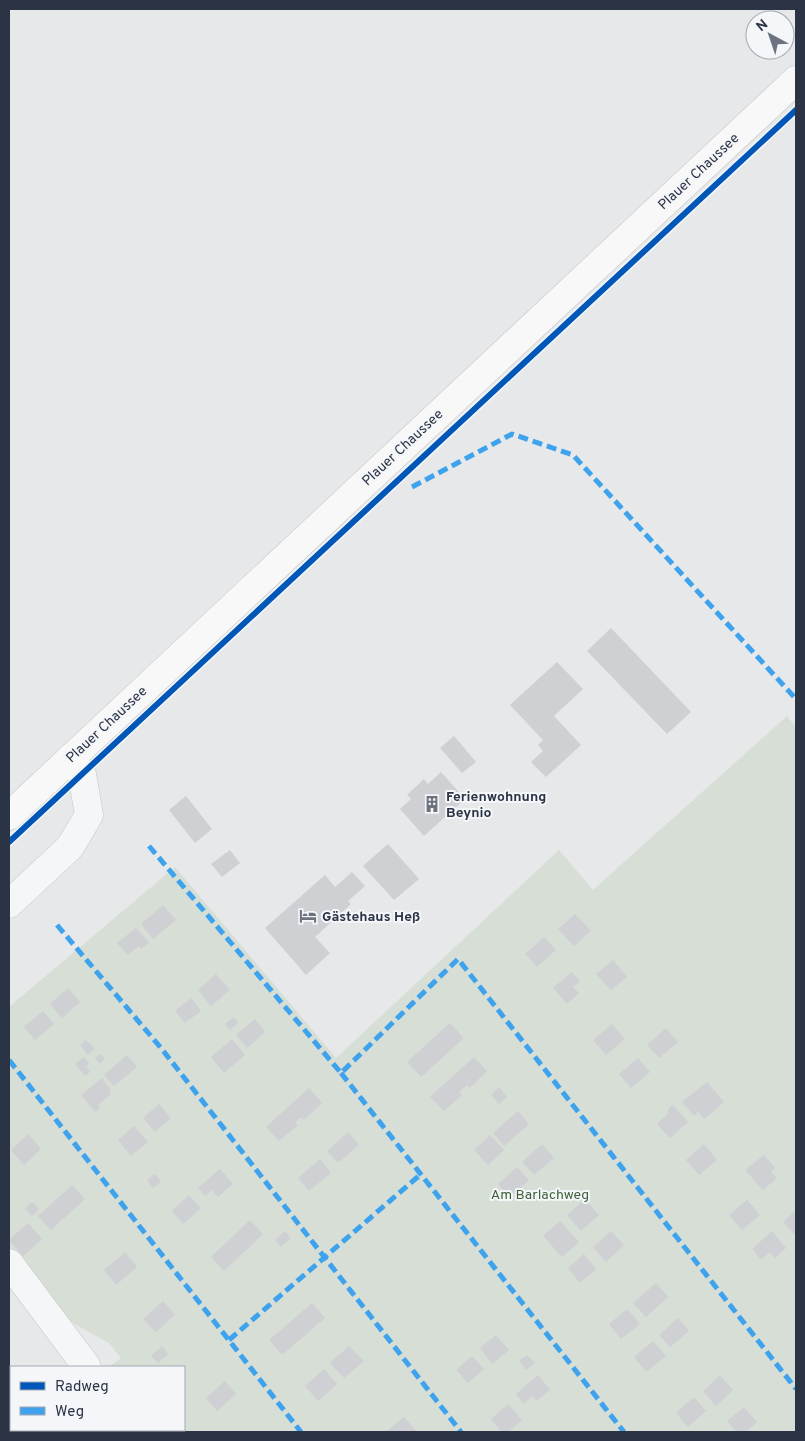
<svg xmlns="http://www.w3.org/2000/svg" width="805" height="1441" viewBox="0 0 805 1441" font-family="Overpass,sans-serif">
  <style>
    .green { fill: #d6ded6 }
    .building { fill: #ced0d3 }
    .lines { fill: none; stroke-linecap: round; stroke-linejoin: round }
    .minor-casing { stroke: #c4c6c8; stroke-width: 29 }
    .major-casing { stroke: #c2c5c8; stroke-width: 29 }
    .minor { stroke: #f5f6f7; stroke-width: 28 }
    .major { stroke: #f8f8f8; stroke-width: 28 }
    .quiet { stroke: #3ea3ec; stroke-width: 5; stroke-dasharray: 10 5; stroke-linecap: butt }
    .cycleway-casing { stroke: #f4f6f9; stroke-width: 9 }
    .cycleway { stroke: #0057b8; stroke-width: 6 }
    .labels { text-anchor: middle; stroke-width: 4; stroke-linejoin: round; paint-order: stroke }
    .street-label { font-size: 14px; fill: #2b3445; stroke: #f4f6f9 }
    .poi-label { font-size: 14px; font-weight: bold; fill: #2b3445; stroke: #f4f6f9; text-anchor: start }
    .park-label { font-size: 14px; fill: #3f6138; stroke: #f4f6f9 }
  </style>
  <rect width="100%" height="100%" fill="#e6e8ea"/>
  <path class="green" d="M787 716 796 727V1432H146L144 1430H184V1367H109L121 1358 109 1343 76 1325 48 1302 9 1250V1007L175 867 336 1058 559 850 593 890Z"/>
  <g class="building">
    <path d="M611 628 691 712 667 734 587 651Z"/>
    <path d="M557 662 583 689 554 716 581 745 546 777 531 762 543 751 538 745 543 740 510 705Z"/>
    <path d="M454 736 476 762 462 773 440 748Z"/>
    <path d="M441 772 465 799 424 836 400 809 411 799 407 795 424 779 428 784Z"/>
    <path d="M186 796 212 829 195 843 169 810Z"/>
    <path d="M388 844 419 879 394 900 363 866Z"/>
    <path d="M230 850 240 863 222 877 211 864Z"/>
    <path d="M352 872 365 886 348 901 351 904 315 937 330 953 306 975 265 928 325 875 335 887Z"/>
    <path d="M163 905 176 920 153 939 141 924Z"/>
    <path d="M575 914 591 931 574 946 558 929Z"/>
    <path d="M136 928 149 942 141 949 139 946 128 955 117 943Z"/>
    <path d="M544 937 556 950 537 967 525 954Z"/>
    <path d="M613 960 627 977 611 990 596 974Z"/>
    <path d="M572 972 580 981 573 987 579 993 567 1004 553 988Z"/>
    <path d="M216 974 230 990 211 1006 198 990Z"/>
    <path d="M68 988 80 1002 62 1018 50 1004Z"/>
    <path d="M191 998 201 1011 185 1023 175 1011Z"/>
    <path d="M43 1011 54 1024 35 1040 24 1027Z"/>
    <path d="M234 1017 238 1023 230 1030 225 1024Z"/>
    <path d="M255 1019 265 1032 247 1048 236 1035Z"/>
    <path d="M450 1023 464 1038 421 1077 407 1062Z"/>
    <path d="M612 1024 625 1039 606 1055 593 1040Z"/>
    <path d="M666 1028 678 1042 659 1058 647 1045Z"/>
    <path d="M232 1039 245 1055 224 1073 211 1057Z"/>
    <path d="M86 1040 95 1049 88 1055 80 1045Z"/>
    <path d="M101 1054 105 1059 99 1064 95 1058Z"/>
    <path d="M127 1055 137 1067 114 1086 104 1075Z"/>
    <path d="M84 1057 89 1064 86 1066 90 1072 85 1076 75 1064Z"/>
    <path d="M474 1057 487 1071 470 1088 467 1085 459 1092 462 1095 444 1111 430 1097Z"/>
    <path d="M638 1058 650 1072 631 1088 619 1074Z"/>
    <path d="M102 1078 111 1090 109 1092 111 1094 99 1104V1109L95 1112 81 1095Z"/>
    <path d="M707 1082 724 1102 704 1119 698 1112 694 1116 682 1102Z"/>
    <path d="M499 1087 507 1097 499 1104 491 1095Z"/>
    <path d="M309 1088 322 1103 304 1120 301 1117 295 1122 298 1125 279 1141 266 1127Z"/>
    <path d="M159 1104 171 1118 155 1132 143 1118Z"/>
    <path d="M673 1105 688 1122 670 1138 657 1124 669 1113 667 1110Z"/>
    <path d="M518 1111 529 1124 504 1146 493 1133Z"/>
    <path d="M134 1126 148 1142 131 1156 118 1140Z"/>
    <path d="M348 1132 359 1145 338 1163 327 1151Z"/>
    <path d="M28 1134 41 1149 24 1165 11 1150Z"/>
    <path d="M490 1135 504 1150 488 1165 474 1150Z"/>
    <path d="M542 1144 554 1158 534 1175 522 1162Z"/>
    <path d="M704 1144 717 1160 699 1175 686 1160Z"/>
    <path d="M764 1155 775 1168 771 1172 777 1178 763 1190 745 1170Z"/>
    <path d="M320 1159 331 1173 309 1191 298 1178Z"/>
    <path d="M517 1167 529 1180 509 1198 498 1184Z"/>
    <path d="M220 1169 233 1184 218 1197 212 1190 205 1196 198 1188Z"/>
    <path d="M155 1174 161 1182 153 1188 147 1180Z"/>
    <path d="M72 1185 85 1199 51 1230 38 1216Z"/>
    <path d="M189 1195 201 1208 183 1224 172 1211Z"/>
    <path d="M585 1199 599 1215 581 1231 567 1215Z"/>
    <path d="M747 1200 760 1215 742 1230 729 1215Z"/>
    <path d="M32 1202 39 1209 32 1216 25 1209Z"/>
    <path d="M796 1210V1234L795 1235 783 1222Z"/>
    <path d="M250 1220 263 1234 224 1271 211 1257Z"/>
    <path d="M560 1221 579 1242 562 1257 543 1236Z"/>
    <path d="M28 1223 42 1239 23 1256 9 1240Z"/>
    <path d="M285 1231 291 1238 281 1247 275 1240Z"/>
    <path d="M611 1231 624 1245 606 1262 593 1247Z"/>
    <path d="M772 1231 786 1248 775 1258 770 1252 761 1260 752 1249Z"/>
    <path d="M125 1252 137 1267 116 1285 104 1270Z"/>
    <path d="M584 1254 596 1269 580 1283 568 1268Z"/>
    <path d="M656 1283 668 1297 646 1317 633 1303Z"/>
    <path d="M163 1301 175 1315 156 1332 143 1319Z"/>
    <path d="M312 1303 325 1318 282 1355 269 1340Z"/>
    <path d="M627 1309 640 1324 621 1339 609 1324Z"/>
    <path d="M678 1318 689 1331 670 1347 659 1335Z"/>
    <path d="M496 1335 509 1350 492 1364 480 1348Z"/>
    <path d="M653 1341 666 1356 646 1372 634 1357Z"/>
    <path d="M162 1346 168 1354 158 1363 151 1356Z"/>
    <path d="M349 1346 364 1361 344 1378 330 1363Z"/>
    <path d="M527 1355 535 1363 526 1370 519 1361Z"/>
    <path d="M472 1356 484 1369 468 1383 456 1370Z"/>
    <path d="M324 1369 337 1384 318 1401 305 1386Z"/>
    <path d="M538 1375 550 1390 536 1401 532 1396 524 1404 516 1394Z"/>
    <path d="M720 1375 733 1390 716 1406 703 1391Z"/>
    <path d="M225 1381 236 1394 217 1411 206 1398Z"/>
    <path d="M694 1397 706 1411 688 1427 676 1413Z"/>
    <path d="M508 1404 522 1420 508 1432H502L491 1419Z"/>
    <path d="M744 1407 757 1422 745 1432H737L727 1421Z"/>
    <path d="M404 1417 417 1432H388L387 1431Z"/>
  </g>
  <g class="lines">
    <g class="minor-casing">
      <g id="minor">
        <path d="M9 904 70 847 89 815 82 774 70 758"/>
        <path d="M9 1263 87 1367"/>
        <path d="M134 1430 136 1432"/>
      </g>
    </g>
    <g class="major-casing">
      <path id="major" d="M9 816 796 80"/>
    </g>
    <use href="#minor" class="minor"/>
    <use href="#major" class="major"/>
    <g class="quiet">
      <path d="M412 487 512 434 573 455 796 699"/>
      <path d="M149 846 341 1073 458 959 796 1389"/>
      <path d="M57 925 161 1048 461 1432"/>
      <path d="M9 1060 301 1432"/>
      <path d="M341 1073 624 1432"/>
      <path d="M229 1340 421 1174"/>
    </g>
    <g class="cycleway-casing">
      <path id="cycleway" d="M9 842 796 110"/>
    </g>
    <use href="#cycleway" class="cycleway"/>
  </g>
  <defs>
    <g id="building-bare" transform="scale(1.35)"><path d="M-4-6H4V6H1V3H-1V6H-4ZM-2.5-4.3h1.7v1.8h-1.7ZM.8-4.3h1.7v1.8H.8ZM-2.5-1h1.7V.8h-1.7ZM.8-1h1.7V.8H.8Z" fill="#6c737f" stroke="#f4f6f9" stroke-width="2.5" paint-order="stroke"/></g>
    <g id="hotel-bare" transform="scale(1.35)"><path d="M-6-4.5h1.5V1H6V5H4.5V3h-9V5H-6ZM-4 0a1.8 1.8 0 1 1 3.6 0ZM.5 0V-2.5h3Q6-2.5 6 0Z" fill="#6c737f" stroke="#f4f6f9" stroke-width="2.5" paint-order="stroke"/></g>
  </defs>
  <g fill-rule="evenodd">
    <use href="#building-bare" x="432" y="804"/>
    <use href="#hotel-bare" x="308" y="916"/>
  </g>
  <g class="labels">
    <g class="street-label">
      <text transform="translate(698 171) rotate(-43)" y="5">Plauer Chaussee</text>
      <text transform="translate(402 447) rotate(-43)" y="5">Plauer Chaussee</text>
      <text transform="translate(106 724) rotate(-43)" y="5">Plauer Chaussee</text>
    </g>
    <g class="poi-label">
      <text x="446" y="801">Ferienwohnung<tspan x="446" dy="16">Beynio</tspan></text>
      <text x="322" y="921">Gästehaus Heß</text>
    </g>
    <g class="park-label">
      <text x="540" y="1199">Am Barlachweg</text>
    </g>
  </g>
  <rect width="805" height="1441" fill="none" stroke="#2b3445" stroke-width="20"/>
  <rect x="10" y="1366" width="175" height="65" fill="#f4f6f9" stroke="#a4a8b1"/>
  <rect x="20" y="1382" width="25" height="8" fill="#0057b8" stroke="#a4a8b1"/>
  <text x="55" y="1391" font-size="15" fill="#2b3445">Radweg</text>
  <rect x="20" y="1407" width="25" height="8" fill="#3ea3ec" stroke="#a4a8b1"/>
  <text x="55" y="1416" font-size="15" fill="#2b3445">Weg</text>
  <g transform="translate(770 35) rotate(320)"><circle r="24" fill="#f4f6f9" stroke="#a4a8b1"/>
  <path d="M0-4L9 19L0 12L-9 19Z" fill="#6c737f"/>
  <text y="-8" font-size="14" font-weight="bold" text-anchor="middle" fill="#2b3445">N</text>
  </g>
</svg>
